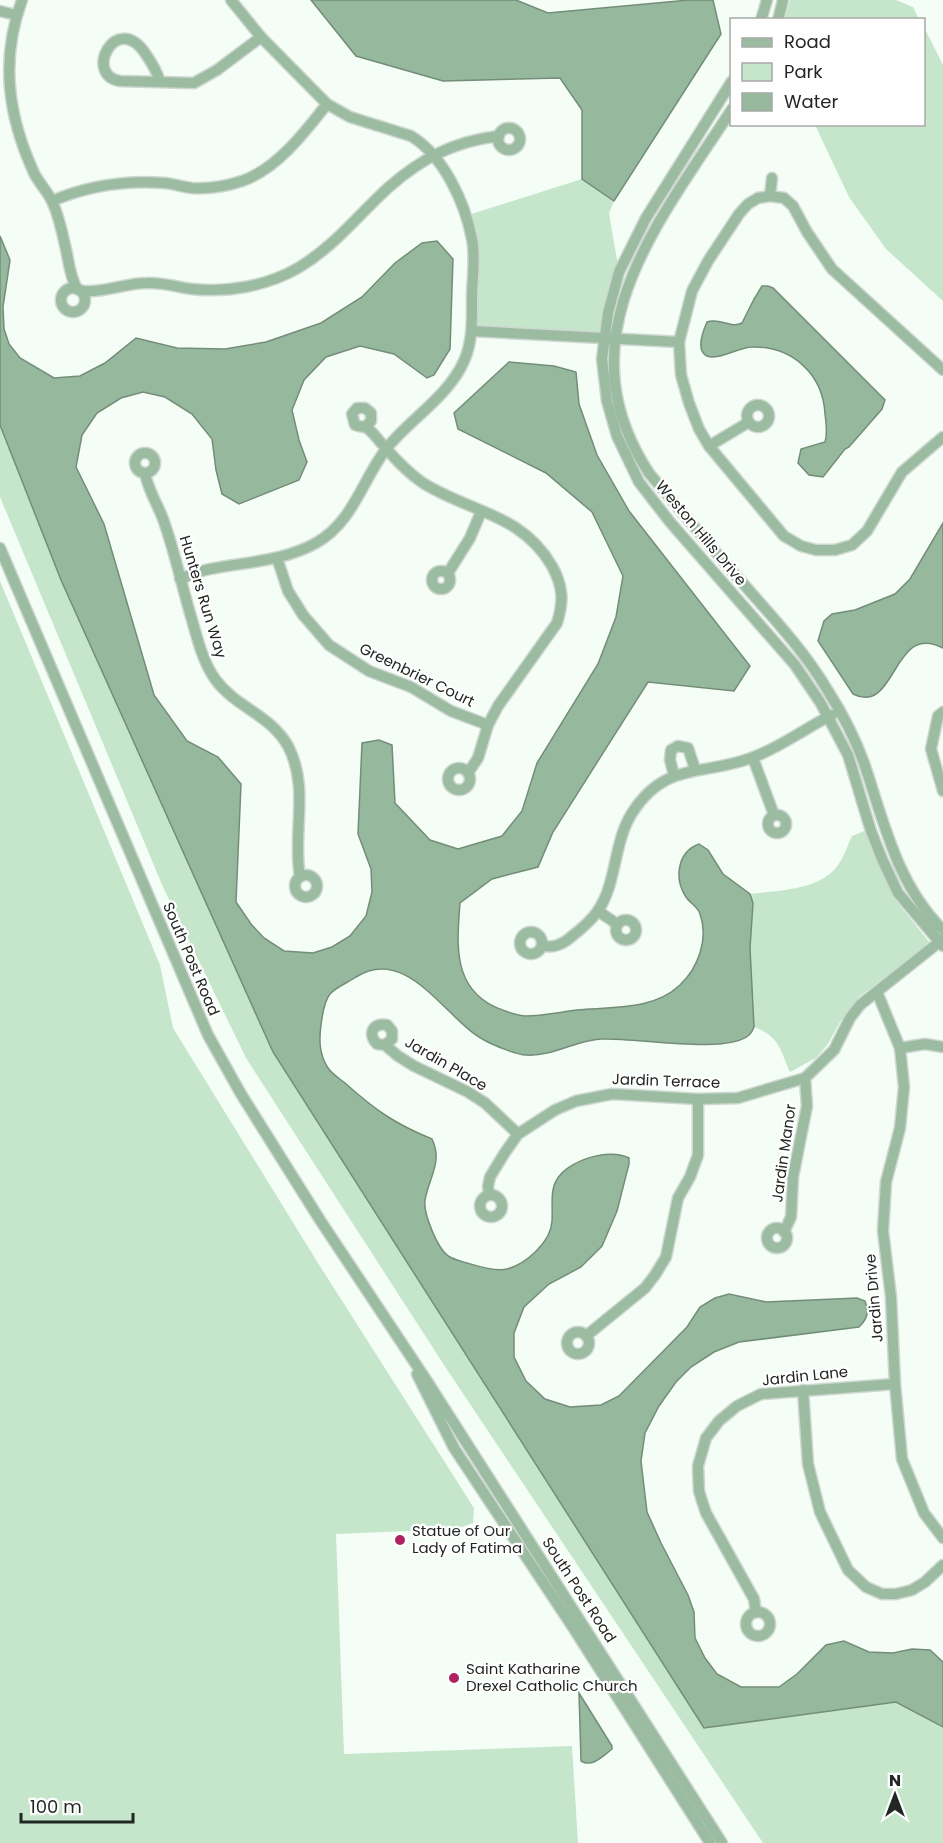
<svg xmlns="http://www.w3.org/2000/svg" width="943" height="1843" viewBox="0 0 943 1843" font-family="Poppins,sans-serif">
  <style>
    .green { fill: #c5e6cb }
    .water { fill: #96b99d; stroke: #748d78; stroke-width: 1.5 }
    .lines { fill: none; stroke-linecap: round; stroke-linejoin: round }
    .minor-casing { stroke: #ced7d0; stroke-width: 13 }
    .minor { stroke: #9cbca2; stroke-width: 10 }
    .poi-dot { fill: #af2360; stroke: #fff; stroke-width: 2 }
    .labels { text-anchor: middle; stroke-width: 4.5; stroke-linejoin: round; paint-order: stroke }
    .street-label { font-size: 15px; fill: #232723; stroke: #fff }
    .poi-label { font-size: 15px; fill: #232723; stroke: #fff; text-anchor: start }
  </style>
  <rect width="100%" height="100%" fill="#f4fef6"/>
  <g class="green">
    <path d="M790 0H896L913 7 919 19H785Z"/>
    <path d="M924 27 943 65V301L886 249 849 197 815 125 924 124Z"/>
    <path d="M582 179 614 201 609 213 619 272 605 337 472 331 473 241 465 216Z"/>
    <path d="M0 425 60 577 273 1052 704 1728 896 1702 943 1727V1843H763L444 1365 246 1058 163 887 0 497Z"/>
    <path d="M0 581 160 965 173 1028 318 1263 474 1508 473 1523 456 1529 336 1534 344 1754 572 1746 578 1843H0Z"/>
    <path d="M864 831 894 898 930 943 859 997 840 1022 828 1044 816 1058 790 1072C780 1049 779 1036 754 1027L750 948 753 903 750 894C779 890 823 891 840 862 845 854 848 844 852 836Z"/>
  </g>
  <g class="water">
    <path d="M311 0H516L548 13 689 0H713L721 34 614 201 582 179V110L560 78 443 81 356 56Z"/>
    <path d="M0 236 10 260 3 307 4 329 9 344 20 358 54 378 80 376 105 363 136 338 177 348 225 349 266 342 321 323 362 297 395 263 422 243 437 241 453 259 450 349 434 375 427 378 394 354 360 346 326 357 304 380 292 410 299 440 307 462 299 480 239 504 222 494 216 470 212 439 192 414 165 397 143 392 121 398 97 413 82 435 76 467 104 524 154 695 187 741 218 757 241 784 236 902 251 924 264 938 284 951 313 953 332 947 350 936 366 916 372 892 371 869 358 834 362 743 379 740 392 745 395 803 430 840 458 849 502 836 522 811 537 763 598 664 616 617 623 576 592 512 546 473 458 429 454 413 509 362 554 366 576 372 579 404 597 455 629 511 750 666 734 691 648 682 553 832 538 867 492 879 460 903C457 943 452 987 495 1007 505 1011 514 1015 525 1016 546 1016 568 1010 589 1009 620 1007 656 1008 680 985 698 968 709 939 700 914 698 907 690 903 686 897 674 879 677 852 699 844L708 850 723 874 750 894 753 903 750 948 754 1027C753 1030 751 1033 749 1035 727 1055 633 1037 601 1039 576 1040 552 1057 526 1055 517 1055 493 1045 484 1040 446 1020 407 944 356 977 349 982 336 987 330 994 325 1000 322 1017 321 1025 319 1040 319 1054 328 1068 332 1074 340 1079 345 1083 375 1110 395 1124 432 1139 443 1162 429 1177 425 1200 423 1213 438 1251 450 1257 455 1260 461 1261 467 1263 477 1266 496 1272 507 1269 526 1264 551 1242 552 1221 553 1208 550 1192 556 1181 566 1161 609 1147 629 1158V1164L617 1211 602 1246 581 1267 549 1284 524 1307 514 1333V1357L526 1381 545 1399 570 1407 601 1405 619 1396 687 1327 700 1307 715 1298 729 1294 766 1302 857 1298 865 1301C869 1312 868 1318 859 1327L739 1342 714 1352 691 1367 676 1382 659 1406 645 1433 641 1461 647 1512 661 1543 688 1595 694 1612 695 1638 705 1658 717 1674 741 1687H779L797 1674 826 1645 844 1641 869 1652 893 1653 912 1649 930 1650 943 1662V1727L896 1702 704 1728 273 1052 61 580 0 425Z"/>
    <path d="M762 286H768L773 288 885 400 882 409 849 447 845 449 823 477 809 475 798 463 801 449 825 442C828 433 826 424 825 414 823 374 792 346 752 347 739 347 718 361 707 356 695 350 703 331 707 322 720 317 730 329 742 323L754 299Z"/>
    <path d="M943 523V648C892 621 897 716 853 694L818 641 824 621 832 614 855 610 895 594 910 579Z"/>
    <path d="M579 1693 612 1746V1749C603 1756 592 1768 581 1761Z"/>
  </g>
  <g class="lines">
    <g class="minor-casing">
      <g id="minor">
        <path d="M22 0C0 60 8 116 34 173 39 183 47 191 52 201 58 214 62 231 65 245 69 260 69 275 77 289L83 291C105 293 125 283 147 283 162 282 177 287 192 289 227 293 267 286 298 268 335 246 358 215 389 187 422 158 455 141 499 136"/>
        <path d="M0 11 16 15"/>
        <path d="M761 20 767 0"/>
        <path d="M778 20 783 0"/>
        <path d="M732 81 646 218 619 272 608 313 602 359 607 401 617 436 639 482 670 522 795 665 820 702 848 755 871 831 882 859 898 893 943 946"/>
        <path d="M160 82C157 71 152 63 145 53 116 11 83 75 120 81L194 83 217 70 261 37"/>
        <path d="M732 109C659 222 560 337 649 473 656 482 664 490 671 499 689 521 708 543 726 564 761 605 801 645 828 691 842 713 855 738 864 763 884 822 897 885 943 930"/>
        <circle cx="509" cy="139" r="11"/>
        <path d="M770 196 772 178"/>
        <path d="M52 201C87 186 126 180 165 183 174 184 183 187 192 188 208 189 227 186 242 181 277 169 305 132 327 104"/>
        <circle cx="73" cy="300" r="12"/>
        <path d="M472 331 679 342"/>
        <path d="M943 370 832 269 807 232 793 206 784 198 770 196 758 198 748 204 739 214 708 261 692 291 679 342 681 375 689 403 699 429 709 446 784 536 801 546 816 550H835L852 545 867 531 902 472 943 437"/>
        <circle cx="758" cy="416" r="11"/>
        <path d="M366 426 371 421V413L365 408H357L352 414 355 425C359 427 364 426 367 428 373 432 378 440 383 445 396 460 407 472 423 483 471 513 521 513 552 566 563 586 564 601 557 623L498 706 488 725 478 758 468 773"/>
        <path d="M709 446 749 422"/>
        <circle cx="145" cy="463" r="10"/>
        <path d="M145 473C148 490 157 503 163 519 175 552 182 587 192 620 198 641 203 662 215 679 236 708 270 714 288 746 310 788 292 833 300 877"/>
        <path d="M0 548 208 1035 241 1094 320 1220 427 1381 722 1843"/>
        <path d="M277 558 288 591 303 615 329 645 369 671 411 687 451 711 488 725"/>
        <circle cx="441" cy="580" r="9"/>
        <path d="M448 573 470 538 481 512"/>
        <path d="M180 579C190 575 200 571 210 569 246 562 284 561 316 543 353 522 362 481 386 449 410 419 448 397 464 361 473 341 472 319 472 298 472 280 476 257 472 239 465 203 444 156 411 136L350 117 327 104 261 37 231 0"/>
        <path d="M943 712 938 716 931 749 943 791"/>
        <path d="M753 758 774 815"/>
        <circle cx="459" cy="779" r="11"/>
        <path d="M674 775 670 760 671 750 678 746 688 748 695 769"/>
        <circle cx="777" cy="824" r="9"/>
        <circle cx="306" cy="886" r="11"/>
        <path d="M598 911 617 924"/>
        <circle cx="626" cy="930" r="10"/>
        <circle cx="531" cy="943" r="11"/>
        <path d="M542 945C552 949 563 944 571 937 580 930 590 922 597 912 617 885 613 843 632 813 665 761 703 776 751 758 780 748 805 728 832 715"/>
        <path d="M877 992 900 1048 904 1087 900 1128 886 1182 883 1231 891 1297 895 1384 902 1459 924 1513 943 1538"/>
        <path d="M385 1045 392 1039V1031L387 1025C373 1022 367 1034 377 1044L385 1045 398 1056 414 1066 468 1092 485 1103 518 1134"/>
        <path d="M900 1048 925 1044 943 1047"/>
        <path d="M489 1195 488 1186 490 1177 504 1154 518 1134 555 1110 576 1101 612 1094 698 1099 738 1098 805 1078 834 1050 850 1018 860 1005 943 939"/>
        <circle cx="491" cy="1206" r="11"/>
        <circle cx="777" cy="1238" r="10"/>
        <path d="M784 1232 791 1217 793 1177 807 1106 805 1078"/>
        <circle cx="578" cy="1343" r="11"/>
        <path d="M586 1336 645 1288 655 1275 666 1257 678 1198 690 1177 698 1155V1099"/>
        <path d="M417 1374 454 1448 574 1629 710 1843"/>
        <path d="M803 1390 808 1464 820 1512 848 1570 866 1587 882 1594H896L912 1590 925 1582 943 1565"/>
        <path d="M756 1612 754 1599 706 1513 702 1501 699 1491 698 1466 706 1438 719 1421 737 1406 761 1394 895 1384"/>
        <circle cx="758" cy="1624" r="12"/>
      </g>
    </g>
    <use href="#minor" class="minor"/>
  </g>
  <g class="poi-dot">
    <circle cx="400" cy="1540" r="6"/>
    <circle cx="454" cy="1678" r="6"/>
  </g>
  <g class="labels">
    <g class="street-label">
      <text transform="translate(701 533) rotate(50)" y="5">Weston Hills Drive</text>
      <text transform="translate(203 597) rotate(73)" y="5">Hunters Run Way</text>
      <text transform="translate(417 675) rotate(26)" y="5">Greenbrier Court</text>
      <text transform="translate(191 959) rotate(67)" y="5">South Post Road</text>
      <text transform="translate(446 1064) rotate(30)" y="5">Jardin Place</text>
      <text transform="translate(666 1081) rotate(2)" y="5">Jardin Terrace</text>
      <text transform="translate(784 1153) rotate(-82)" y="5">Jardin Manor</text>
      <text transform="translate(874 1298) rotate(-95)" y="5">Jardin Drive</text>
      <text transform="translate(805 1376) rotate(-6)" y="5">Jardin Lane</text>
      <text transform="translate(579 1590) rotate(57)" y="5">South Post Road</text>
    </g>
    <g class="poi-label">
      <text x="412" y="1536">Statue of Our<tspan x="412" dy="17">Lady of Fatima</tspan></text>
      <text x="466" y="1674">Saint Katharine<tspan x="466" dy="17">Drexel Catholic Church</tspan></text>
    </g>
  </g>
  <rect x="730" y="18" width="195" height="108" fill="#ffffff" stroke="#a7a9a7" stroke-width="1.5"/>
  <rect x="742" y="38" width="30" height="9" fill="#9cbca2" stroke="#a7a9a7" stroke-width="1.5"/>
  <text x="784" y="48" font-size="18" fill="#232723">Road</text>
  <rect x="742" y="63" width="30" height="18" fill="#c5e6cb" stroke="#a7a9a7" stroke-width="1.5"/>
  <text x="784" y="78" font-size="18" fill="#232723">Park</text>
  <rect x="742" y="93" width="30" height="18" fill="#96b99d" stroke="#a7a9a7" stroke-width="1.5"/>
  <text x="784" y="108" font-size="18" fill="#232723">Water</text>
  <g transform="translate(895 1795)" stroke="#ffffff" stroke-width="4.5" paint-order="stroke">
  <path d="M0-4.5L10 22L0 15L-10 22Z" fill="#232723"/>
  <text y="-9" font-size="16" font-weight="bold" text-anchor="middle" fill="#232723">N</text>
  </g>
  <path d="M21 1813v9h112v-9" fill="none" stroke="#232723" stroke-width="3"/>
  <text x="30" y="1813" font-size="18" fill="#232723" stroke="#ffffff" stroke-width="4.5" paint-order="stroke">100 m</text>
</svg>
